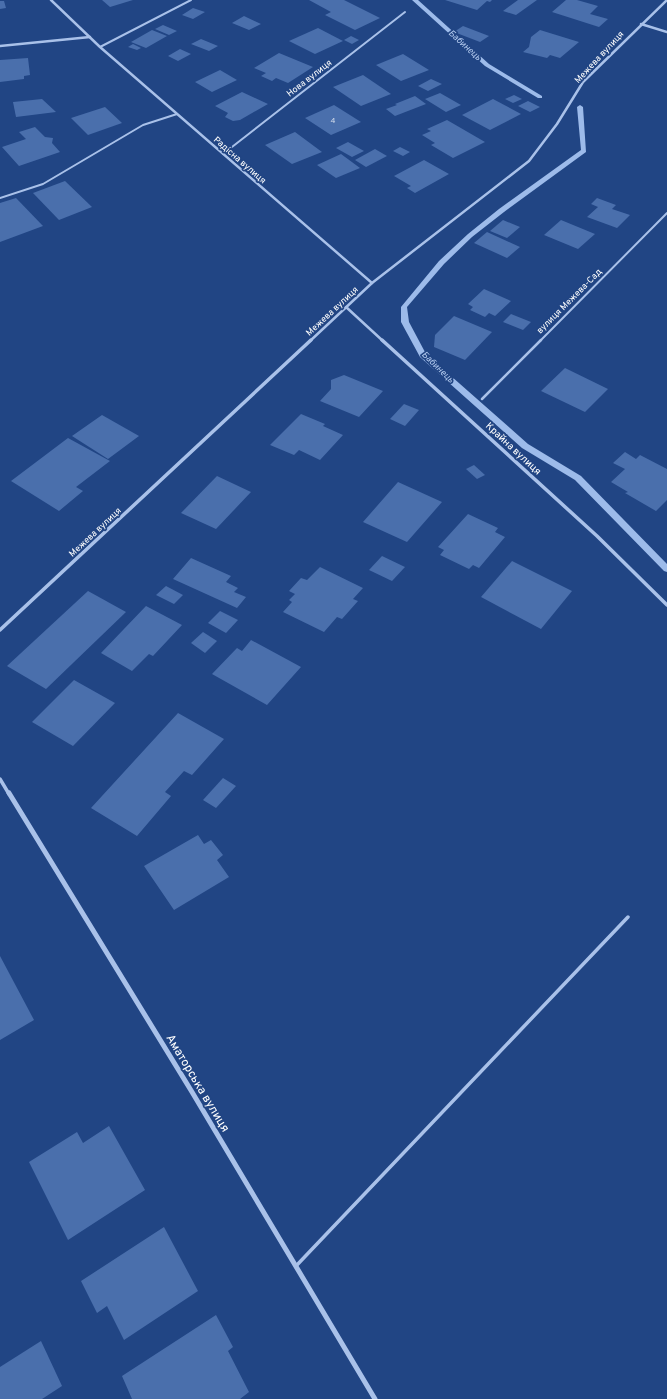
<svg xmlns="http://www.w3.org/2000/svg" width="667" height="1399" viewBox="0 0 667 1399" font-family="Overpass,sans-serif">
  <style>
    .lines { fill: none; stroke-linecap: round; stroke-linejoin: round }
    .stream { fill: #9dbbea; fill-rule: evenodd }
    .building { fill: #4a6fac }
    .service-far2 { stroke: #a9c1e9; stroke-width: 2 }
    .service-far1 { stroke: #a9c1e9; stroke-width: 2.5 }
    .service { stroke: #a9c1e9; stroke-width: 3.5 }
    .minor-far2 { stroke: #a9c1e9; stroke-width: 2.5 }
    .minor-far1 { stroke: #a9c1e9; stroke-width: 3.5 }
    .minor { stroke: #a9c1e9; stroke-width: 5 }
    .labels { text-anchor: middle; stroke-width: 3.5; stroke-linejoin: round; paint-order: stroke }
    .number-label { font-size: 8px; fill: #d2dbea }
    .far-water-label { font-size: 9px; font-style: italic; fill: #b5ccf0; stroke: #214584 }
    .far-street-label { font-size: 9px; fill: #fff; stroke: #214584 }
    .street-label { font-size: 10px; fill: #fff; stroke: #214584 }
    .near-street-label { font-size: 12px; fill: #fff; stroke: #214584 }
  </style>
  <rect width="100%" height="100%" fill="#214584"/>
  <g class="lines">
    <g class="stream">
      <path d="M412 0H418L489 64 542 96V98H538L485 66Z"/>
      <path d="M580 105 583 107 586 152 504 212 472 237 444 264 407 307 409 322 426 354 528 444 581 476 667 564V572L664 571 575 480 522 448 420 357 401 322V307L439 261 468 234 499 209 581 150 577 107Z"/>
    </g>
  </g>
  <g class="building">
    <path d="M102 0H133L110 7Z"/>
    <path d="M309 0H344L380 18 355 30 325 15 331 12Z"/>
    <path d="M445 0H492L490 2 487 1 477 10Z"/>
    <path d="M518 0H537L516 15 503 11Z"/>
    <path d="M566 0H577L598 6 590 14 608 19 599 27 552 12Z"/>
    <path d="M0 1H4L6 8 0 9Z"/>
    <path d="M193 8 205 12 193 19 182 15Z"/>
    <path d="M244 16 261 24 249 30 232 23Z"/>
    <path d="M163 25 177 31 169 35 155 29Z"/>
    <path d="M463 26 489 36 480 42 454 32Z"/>
    <path d="M318 28 343 41 315 54 289 41Z"/>
    <path d="M152 30 167 36 146 48 131 42Z"/>
    <path d="M540 30 579 42 560 58 550 55 547 58 523 52 529 47 531 37Z"/>
    <path d="M351 36 359 40 352 44 344 40Z"/>
    <path d="M201 39 218 46 209 51 191 44Z"/>
    <path d="M133 44 141 48 137 50 128 47Z"/>
    <path d="M180 49 191 54 178 61 168 56Z"/>
    <path d="M279 53 313 67 288 83 276 78 272 81 261 76 266 73 254 68Z"/>
    <path d="M403 54 429 70 401 81 376 65Z"/>
    <path d="M28 58 30 75 24 76V79L0 82V60Z"/>
    <path d="M220 70 237 80 212 92 195 82Z"/>
    <path d="M363 75 391 94 361 106 333 87Z"/>
    <path d="M431 79 442 84 428 91 418 86Z"/>
    <path d="M242 92 268 104 240 120 233 121 225 117 228 113 215 106Z"/>
    <path d="M440 93 461 105 446 112 425 99Z"/>
    <path d="M514 95 522 99 513 103 505 99Z"/>
    <path d="M415 96 426 104 395 116 386 109 397 105 395 104Z"/>
    <path d="M42 99 56 112 16 117 13 102Z"/>
    <path d="M493 99 521 114 490 130 462 115Z"/>
    <path d="M528 101 540 107 530 112 518 106Z"/>
    <path d="M334 105 361 122 331 135 305 118Z"/>
    <path d="M105 107 122 123 88 135 71 118Z"/>
    <path d="M447 120 485 142 453 158 431 145 435 143 422 135 431 131 427 129Z"/>
    <path d="M35 127 45 137 53 138 52 143 60 152 19 166 2 147 26 139 19 132Z"/>
    <path d="M295 132 322 152 292 164 265 145Z"/>
    <path d="M348 142 364 151 352 157 336 148Z"/>
    <path d="M400 147 410 152 403 156 393 151Z"/>
    <path d="M375 149 387 156 366 167 355 160Z"/>
    <path d="M341 154 360 168 336 178 317 165Z"/>
    <path d="M424 160 449 174 415 193 407 188 411 186 394 176Z"/>
    <path d="M65 181 92 207 59 220 33 193Z"/>
    <path d="M16 198 43 226 0 242V203Z"/>
    <path d="M597 198 616 205 612 209 630 215 617 228 587 217 598 207 591 204Z"/>
    <path d="M503 220 520 227 507 238 490 231Z"/>
    <path d="M561 220 595 234 578 249 544 235Z"/>
    <path d="M487 232 520 247 507 258 474 243Z"/>
    <path d="M484 289 511 301 495 316 489 313 485 317 470 310 473 307 468 304Z"/>
    <path d="M511 314 531 322 523 330 503 322Z"/>
    <path d="M454 316 492 332 465 360 434 347 435 335Z"/>
    <path d="M565 368 608 389 585 412 541 391Z"/>
    <path d="M344 375 383 391 359 417 320 401 331 389V380Z"/>
    <path d="M404 404 419 410 405 426 390 419Z"/>
    <path d="M301 414 325 424 323 426 343 435 320 460 299 450 294 455 270 445Z"/>
    <path d="M102 415 139 436 108 459 72 436Z"/>
    <path d="M68 438 110 461 76 487 83 491 59 511 11 481Z"/>
    <path d="M625 452 636 459 640 455 667 469V500L656 511 625 493 628 492 611 482 625 469 613 463Z"/>
    <path d="M474 465 485 475 477 479 466 469Z"/>
    <path d="M217 476 251 492 216 529 181 513Z"/>
    <path d="M398 482 442 502 407 542 363 522Z"/>
    <path d="M468 514 498 528 495 532 505 537 479 568 473 565 469 569 440 555 444 550 438 547Z"/>
    <path d="M382 556 405 567 392 581 369 570Z"/>
    <path d="M191 558 231 576 226 582 238 588 234 592 246 597 237 608 173 579Z"/>
    <path d="M512 561 572 591 541 629 481 597Z"/>
    <path d="M320 567 363 588 353 599 358 601 342 619 337 617 324 632 283 612 292 602 289 600 295 594 289 591 301 578 307 580Z"/>
    <path d="M166 586 183 595 174 604 156 595Z"/>
    <path d="M88 591 126 612 46 689 7 666Z"/>
    <path d="M146 606 182 625 153 656 149 654 132 671 101 653Z"/>
    <path d="M220 611 238 620 226 633 208 623Z"/>
    <path d="M203 632 217 641 205 653 191 643Z"/>
    <path d="M251 640 301 667 267 705 212 674 237 648 242 651Z"/>
    <path d="M74 680 115 703 73 746 32 722Z"/>
    <path d="M178 713 224 739 192 775 184 771 174 782 165 792 171 796 137 836 91 808Z"/>
    <path d="M223 778 236 786 216 808 203 800Z"/>
    <path d="M198 835 204 844 211 840 223 855 217 860 229 877 174 910 144 866Z"/>
    <path d="M0 956 34 1020 0 1040Z"/>
    <path d="M109 1126 145 1190 68 1240 29 1162 77 1132 83 1143Z"/>
    <path d="M164 1227 198 1291 124 1340 107 1306 97 1313 81 1281Z"/>
    <path d="M216 1315 233 1347 228 1351 249 1392 240 1399H132L122 1376Z"/>
    <path d="M41 1341 62 1386 42 1399H0V1367Z"/>
  </g>
  <g class="lines">
    <g class="service-far2">
      <path d="M100 47 191 0"/>
      <path d="M223 154 405 12"/>
      <path d="M0 198 43 184 143 125 177 114"/>
      <path d="M540 341 667 213"/>
    </g>
    <path class="service-far1" d="M482 399 541 340"/>
    <path class="service" d="M296 1266 628 917"/>
    <g class="minor-far2">
      <path d="M51 0 100 47 372 283"/>
      <path d="M641 24 667 32"/>
      <path d="M0 46 90 37"/>
      <path d="M346 307 383 341"/>
      <path d="M310 341 372 283 529 161 557 124 583 82 667 0"/>
    </g>
    <g class="minor-far1">
      <path d="M382 340 597 536 667 605"/>
      <path d="M0 630 311 340"/>
      <path d="M0 779 9 794"/>
    </g>
    <path class="minor" d="M9 793 192 1092 375 1399"/>
  </g>
  <g class="labels">
    <g class="number-label">
      <text x="333" y="123">4</text>
    </g>
    <g class="far-water-label">
      <text transform="translate(465 45) rotate(42)" y="3">Бабинець</text>
      <text transform="translate(438 367) rotate(44)" y="3">Бабинець</text>
    </g>
    <g class="far-street-label">
      <text transform="translate(599 57) rotate(-47)" y="3">Межева вулиця</text>
      <text transform="translate(309 78) rotate(-38)" y="3">Нова вулиця</text>
      <text transform="translate(240 160) rotate(41)" y="3">Радісна вулиця</text>
      <text transform="translate(569 301) rotate(-45)" y="3">вулиця Межева-Сад</text>
      <text transform="translate(332 311) rotate(-43)" y="3">Межева вулиця</text>
      <text transform="translate(95 532) rotate(-43)" y="3">Межева вулиця</text>
    </g>
    <g class="street-label">
      <text transform="translate(514 448) rotate(43)" y="4">Крайна вулиця</text>
    </g>
    <g class="near-street-label">
      <text transform="translate(198 1083) rotate(59)" y="4">Аматорська вулиця</text>
    </g>
  </g>
</svg>
